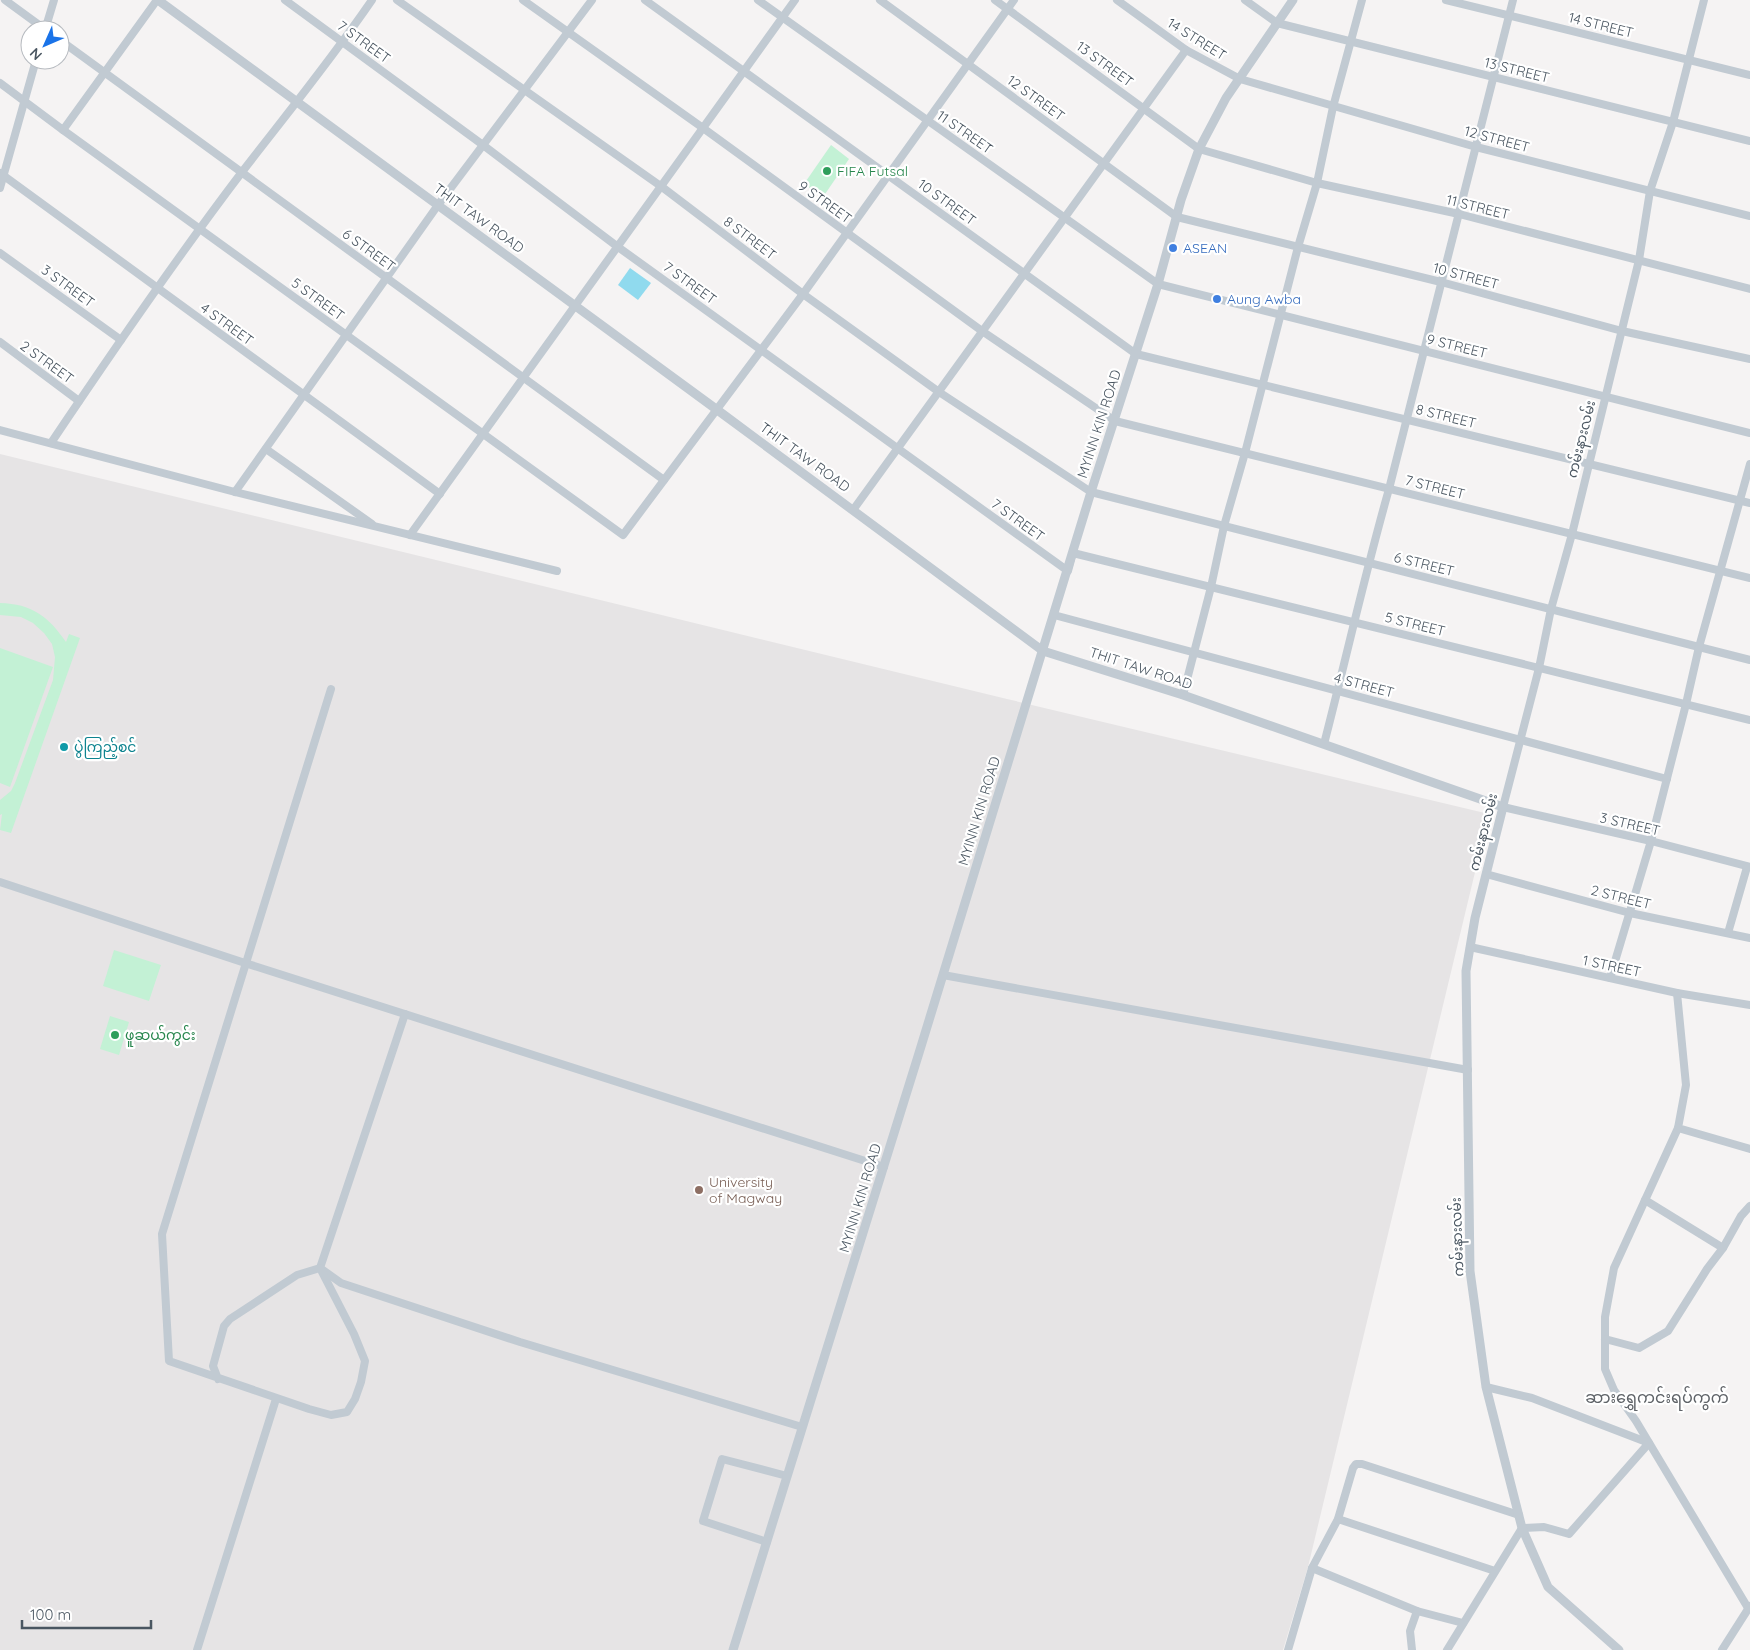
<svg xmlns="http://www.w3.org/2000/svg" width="1750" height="1650" viewBox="0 0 1750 1650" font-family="Quicksand,'Noto Sans Myanmar',sans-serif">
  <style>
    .education { fill: #e6e4e5 }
    .green { fill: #c3f1d5 }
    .water { fill: #90daee }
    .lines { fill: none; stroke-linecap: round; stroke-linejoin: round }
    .minor { stroke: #c1cad2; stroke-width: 8 }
    .tertiary { stroke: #c1cad2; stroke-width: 9 }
    .leisure-dot { fill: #2e9e5b; stroke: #fff; stroke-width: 2 }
    .shop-dot { fill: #3f7fe0; stroke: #fff; stroke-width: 2 }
    .culture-dot { fill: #0f9aa8; stroke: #fff; stroke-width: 2 }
    .education-dot { fill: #8d6e63; stroke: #fff; stroke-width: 2 }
    .labels { text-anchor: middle; stroke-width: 4.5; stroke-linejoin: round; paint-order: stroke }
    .street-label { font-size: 14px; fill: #4a5661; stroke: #fff }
    .leisure-label { font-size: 14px; fill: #27864d; stroke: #fff; text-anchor: start }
    .shop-label { font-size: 14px; fill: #366cbe; stroke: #fff; text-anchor: start }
    .culture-label { font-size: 14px; fill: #0d838f; stroke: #fff; text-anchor: start }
    .education-label { font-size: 14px; fill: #785e54; stroke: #fff; text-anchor: start }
    .quarter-label { font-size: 16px; fill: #5f6368; stroke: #fff }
  </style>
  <rect width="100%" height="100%" fill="#f5f3f3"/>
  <path class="education" d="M0 454 1007 699 1489 814 1308 1567 1283 1650H0Z"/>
  <g class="green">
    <path d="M831 145 849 159 823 197 804 184Z"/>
    <path d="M0 603C32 604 48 616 66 642L69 634 80 638 11 833 0 830 2 814 0 815V800L11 791 15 783 53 680 55 657 52 644 44 633 33 623 21 617 0 615Z"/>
    <path d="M0 648 53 667 10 787 0 783Z"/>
    <path d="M114 950 161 965 149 1001 103 986Z"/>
    <path d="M110 1016 129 1022 119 1055 100 1049Z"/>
  </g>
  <path class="water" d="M630 268 651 283 638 300 618 285Z"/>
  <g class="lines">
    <g class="minor">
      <path d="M5 0 46 30"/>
      <path d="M285 0 483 145 618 247 1068 571 1073 553 1750 720"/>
      <path d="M397 0 662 187 803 294 939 392 1091 492 1750 660"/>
      <path d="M523 0 703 128 982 331 1115 421 1750 578"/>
      <path d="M645 0 1136 354 1750 503"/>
      <path d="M758 0 1158 284 1750 433"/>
      <path d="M880 0 1177 217 1441 282 1622 331 1750 359"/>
      <path d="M995 0 1199 149 1317 183 1459 214 1750 289"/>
      <path d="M1117 0 1186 50 1240 79 1476 147 1750 216"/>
      <path d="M1245 0 1277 23 1750 141"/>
      <path d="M1446 0 1750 75"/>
      <path d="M1704 0 1673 122 1650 191 1639 260 1572 534 1551 609 1539 668 1503 807 1651 841 1750 867"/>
      <path d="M45 30 54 0"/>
      <path d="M60 40 664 480"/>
      <path d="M0 83 63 130 623 535 803 294 1014 0"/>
      <path d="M63 130 157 0"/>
      <path d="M0 173 440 494"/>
      <path d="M0 188 36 60"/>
      <path d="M0 253 121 340"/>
      <path d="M0 342 79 401"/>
      <path d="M0 430 235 492 557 571"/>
      <path d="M51 443C112 352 175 260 242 172 286 115 331 60 372 0"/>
      <path d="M266 449 372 524"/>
      <path d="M235 492 438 205 592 0"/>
      <path d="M853 510 1186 50"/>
      <path d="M410 535 795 0"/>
      <path d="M1054 615 1667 779"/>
      <path d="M1183 695 1211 587 1224 526 1245 453 1298 247 1317 183 1333 107 1362 0"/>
      <path d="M1324 744C1346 659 1365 573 1389 489L1513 0"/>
      <path d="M1486 874 1630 913 1750 938"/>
      <path d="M0 882 245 963 884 1167"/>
      <path d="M1728 933 1747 867"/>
      <path d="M1470 947 1677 993 1750 1005"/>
      <path d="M943 975 1468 1070"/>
      <path d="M1610 978 1651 841 1686 704 1699 647 1750 464"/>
      <path d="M1677 993 1686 1085 1678 1128 1750 1149"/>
      <path d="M405 1014 320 1268 341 1283 520 1342 802 1427"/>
      <path d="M1678 1128 1614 1268 1605 1317V1369L1614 1390 1636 1421 1748 1608"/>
      <path d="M1645 1200 1723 1248"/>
      <path d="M1605 1339 1639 1348 1668 1331 1707 1269 1723 1248 1741 1216 1750 1206"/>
      <path d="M218 1379 213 1366 224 1326 230 1319 297 1275 320 1268 354 1334 365 1361 361 1382 355 1399 347 1412 331 1415 309 1409 169 1361 162 1234 331 689"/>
      <path d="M1338 1519 1495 1571"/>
      <path d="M767 1542 703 1521 722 1459 787 1476"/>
      <path d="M1312 1568 1417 1611 1463 1623"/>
      <path d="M197 1650 276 1399"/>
      <path d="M1288 1650 1312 1568 1338 1519 1353 1468 1356 1464H1362L1519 1515"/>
      <path d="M1412 1650 1410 1631 1417 1611"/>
      <path d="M1447 1650 1522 1528 1544 1527 1569 1534 1649 1443 1532 1398 1486 1387"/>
      <path d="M1722 1650 1750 1606"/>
    </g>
    <g class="tertiary">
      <path d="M158 0 716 409 1043 651 1183 695 1503 807 1475 918 1466 971 1470 1271 1486 1387 1522 1528 1548 1587 1619 1650"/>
      <path d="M733 1650 919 1053 1091 492 1158 284 1181 200 1199 149 1226 98 1293 0"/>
    </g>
  </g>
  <g class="leisure-dot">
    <circle cx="827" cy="171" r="5"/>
    <circle cx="115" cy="1035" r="5"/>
  </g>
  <g class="shop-dot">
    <circle cx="1173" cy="248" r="5"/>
    <circle cx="1217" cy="299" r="5"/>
  </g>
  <circle class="culture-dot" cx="64" cy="747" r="5"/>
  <circle class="education-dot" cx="699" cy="1190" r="5"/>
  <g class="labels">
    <g class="street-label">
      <text transform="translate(1601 25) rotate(14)" y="5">14 STREET</text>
      <text transform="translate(1197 39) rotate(32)" y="5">14 STREET</text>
      <text transform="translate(364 42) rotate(36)" y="5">7 STREET</text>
      <text transform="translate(1105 64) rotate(36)" y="5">13 STREET</text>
      <text transform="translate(1517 70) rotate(14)" y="5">13 STREET</text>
      <text transform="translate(1036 98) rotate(36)" y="5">12 STREET</text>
      <text transform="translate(965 132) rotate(35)" y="5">11 STREET</text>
      <text transform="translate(1497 139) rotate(15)" y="5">12 STREET</text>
      <text transform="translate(825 202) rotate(36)" y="5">9 STREET</text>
      <text transform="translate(947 202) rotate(36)" y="5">10 STREET</text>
      <text transform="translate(1478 207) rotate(14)" y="5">11 STREET</text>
      <text transform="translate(479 218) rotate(36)" y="5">THIT TAW ROAD</text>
      <text transform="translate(750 238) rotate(37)" y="5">8 STREET</text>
      <text transform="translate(369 250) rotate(36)" y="5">6 STREET</text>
      <text transform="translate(1466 276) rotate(15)" y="5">10 STREET</text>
      <text transform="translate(690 283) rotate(36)" y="5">7 STREET</text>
      <text transform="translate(68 286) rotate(36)" y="5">3 STREET</text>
      <text transform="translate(318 299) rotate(36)" y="5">5 STREET</text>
      <text transform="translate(227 324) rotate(36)" y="5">4 STREET</text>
      <text transform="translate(1457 346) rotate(14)" y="5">9 STREET</text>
      <text transform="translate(47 362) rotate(36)" y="5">2 STREET</text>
      <text transform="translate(1446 416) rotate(14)" y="5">8 STREET</text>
      <text transform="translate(1099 424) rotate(-72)" y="5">MYINN KIN ROAD</text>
      <text transform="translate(1581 439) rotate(-76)" y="5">ကမ်းနားလမ်း</text>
      <text transform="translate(805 457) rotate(36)" y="5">THIT TAW ROAD</text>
      <text transform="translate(1435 487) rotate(14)" y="5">7 STREET</text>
      <text transform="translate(1018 520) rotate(36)" y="5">7 STREET</text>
      <text transform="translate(1424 564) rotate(14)" y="5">6 STREET</text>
      <text transform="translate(1415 624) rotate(14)" y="5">5 STREET</text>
      <text transform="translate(1141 668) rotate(18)" y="5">THIT TAW ROAD</text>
      <text transform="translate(1364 685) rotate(15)" y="5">4 STREET</text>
      <text transform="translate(979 811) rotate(-73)" y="5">MYINN KIN ROAD</text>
      <text transform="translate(1630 824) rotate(13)" y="5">3 STREET</text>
      <text transform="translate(1483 832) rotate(-76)" y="5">ကမ်းနားလမ်း</text>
      <text transform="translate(1621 897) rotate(14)" y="5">2 STREET</text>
      <text transform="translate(1612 966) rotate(12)" y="5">1 STREET</text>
      <text transform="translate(860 1198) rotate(-73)" y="5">MYINN KIN ROAD</text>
      <text transform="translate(1457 1237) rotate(-92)" y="5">ကမ်းနားလမ်း</text>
    </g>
    <g class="leisure-label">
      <text x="837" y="176">FIFA Futsal</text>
      <text x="125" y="1040">ဖူဆယ်ကွင်း</text>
    </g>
    <g class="shop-label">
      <text x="1183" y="253">ASEAN</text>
      <text x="1227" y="304">Aung Awba</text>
    </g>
    <g class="culture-label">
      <text x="74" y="752">ပွဲကြည့်စင်</text>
    </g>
    <g class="education-label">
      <text x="709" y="1187">University<tspan x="709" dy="16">of Magway</tspan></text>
    </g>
    <g class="quarter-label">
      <text x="1657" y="1403">ဆားရွှေကင်းရပ်ကွက်</text>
    </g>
  </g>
  <g transform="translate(45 45) rotate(225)"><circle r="24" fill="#ffffff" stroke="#b7bbc0"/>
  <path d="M0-4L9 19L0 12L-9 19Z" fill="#1a73e8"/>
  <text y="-8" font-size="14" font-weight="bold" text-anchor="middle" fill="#4a5661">N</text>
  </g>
  <path d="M22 1620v8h129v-8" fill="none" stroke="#4a5661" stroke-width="2.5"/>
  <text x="30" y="1620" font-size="15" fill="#4a5661" stroke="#ffffff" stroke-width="4" paint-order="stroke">100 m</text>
</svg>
